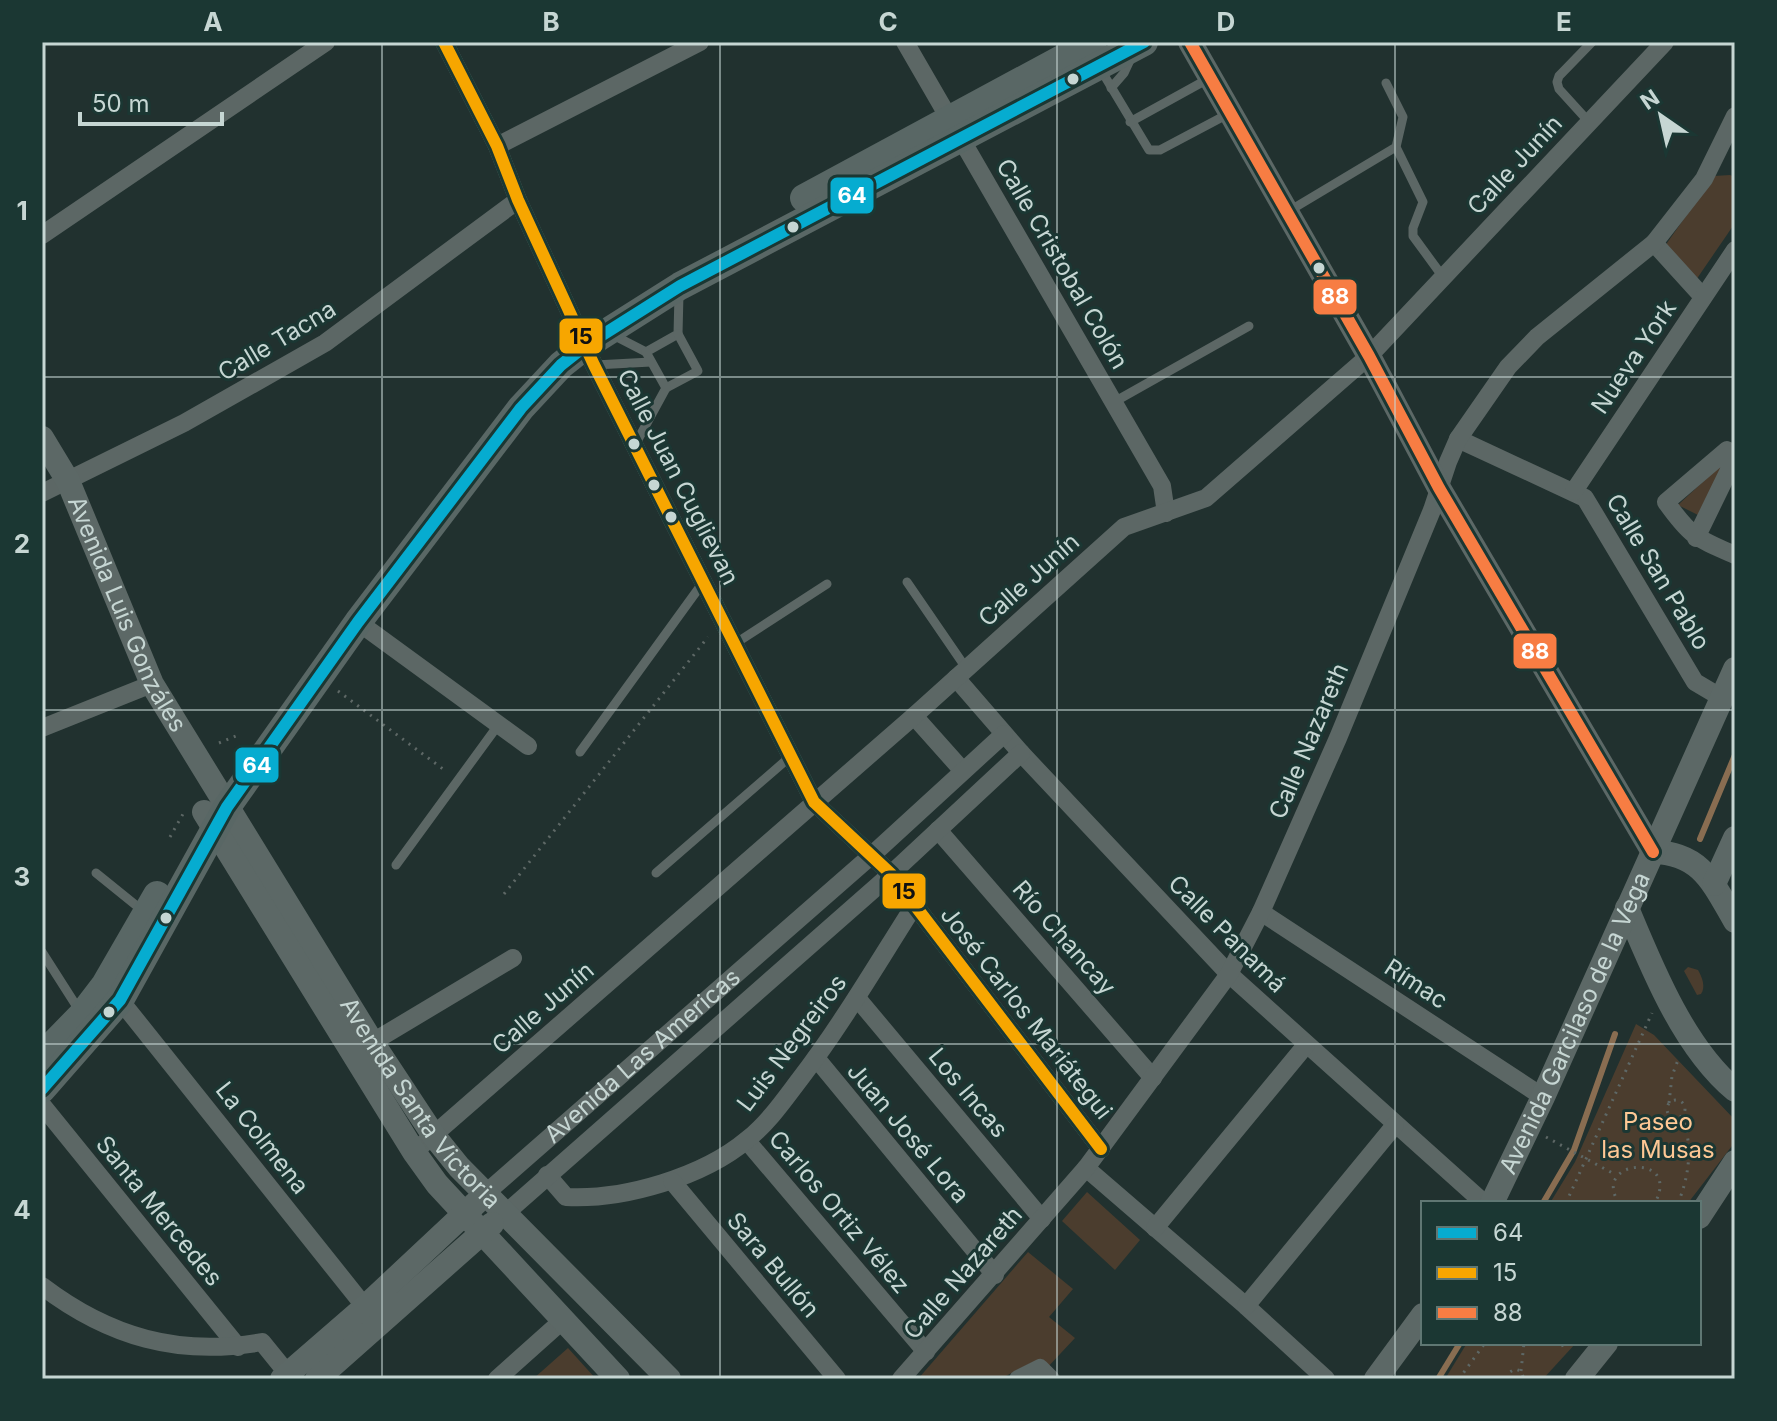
<svg xmlns="http://www.w3.org/2000/svg" width="1777" height="1421" viewBox="0 0 1777 1421" font-family="Inter,sans-serif">
  <style>
    .green { fill: #4b3d2e }
    .lines { fill: none; stroke-linecap: round; stroke-linejoin: round }
    .stream { stroke: #896d51; stroke-width: 6 }
    .path { stroke: #5e6866; stroke-width: 3; stroke-dasharray: 2 6; stroke-linecap: butt }
    .lane { stroke: #5c6765; stroke-width: 9 }
    .street { stroke: #5c6765; stroke-width: 18 }
    .secondary { stroke: #5c6866; stroke-width: 24 }
    .primary { stroke: #596765; stroke-width: 28 }
    .bus-1-casing { stroke: #1b3733; stroke-width: 18 }
    .bus-2-casing { stroke: #1b3733; stroke-width: 18 }
    .bus-3-casing { stroke: #1b3733; stroke-width: 18 }
    .bus-1 { stroke: #06acd0; stroke-width: 12 }
    .bus-2 { stroke: #f7a600; stroke-width: 12 }
    .bus-3 { stroke: #f77d43; stroke-width: 12 }
    .grid { fill: none; stroke: #c6d6d3; stroke-width: 2; stroke-opacity: 0.55 }
    .bus-dot { fill: #c6d6d3; stroke: #1b3733; stroke-width: 3 }
    .labels { text-anchor: middle; stroke-width: 6; stroke-linejoin: round; paint-order: stroke }
    .street-label { font-size: 24px; fill: #c6d6d3; stroke: #1b3733 }
    .park-label { font-size: 24px; fill: #fec895; stroke: #1b3733 }
    .line-badge { stroke: #1b3733; stroke-width: 3 }
    .badge-label { font-size: 22px; text-anchor: middle; font-weight: bold; fill: #fff }
    .pale-badge-label { font-size: 22px; text-anchor: middle; font-weight: bold; fill: #111 }
    .neatline { fill: none; stroke: #c6d6d3; stroke-width: 3 }
    .grid-label { font-size: 26px; text-anchor: middle; font-weight: bold; fill: #c6d6d3 }
  </style>
  <rect width="100%" height="100%" fill="#21312f"/>
  <g class="green">
    <path d="M1730 175 1735 177V223L1696 280 1666 246 1667 243 1714 176Z"/>
    <path d="M1721 465 1724 468 1700 516 1678 505Z"/>
    <path d="M1688 967 1698 970C1702 977 1706 987 1701 994L1697 995 1684 971Z"/>
    <path d="M1636 1024 1654 1035 1735 1120V1142L1688 1203H1550L1575 1162Z"/>
    <path d="M1087 1192 1140 1240 1115 1270 1062 1221Z"/>
    <path d="M1028 1252 1073 1289 1049 1317 1075 1338 1046 1369 1033 1362 1000 1379H918Z"/>
    <path d="M1467 1343H1576L1543 1379H1445Z"/>
    <path d="M568 1348 596 1379H533Z"/>
  </g>
  <g class="lines">
    <g class="stream">
      <path d="M1700 839 1735 755"/>
      <path d="M1543 1203 1574 1150 1615 1034"/>
      <path d="M1438 1379 1460 1343"/>
    </g>
    <g class="path">
      <path d="M338 691 447 772"/>
      <path d="M219 743 238 735"/>
      <path d="M170 837 183 814"/>
      <path d="M504 894 708 637"/>
      <circle cx="1676" cy="1109" r="9"/>
      <path d="M1669 1103 1672 1076 1678 1060"/>
      <path d="M1546 1137 1616 1175"/>
      <path d="M1566 1203 1652 1013"/>
      <path d="M1619 1203C1590 1160 1682 1151 1655 1203"/>
      <path d="M1678 1203C1689 1177 1694 1143 1681 1116"/>
      <path d="M1554 1343 1560 1346 1572 1343"/>
      <path d="M1521 1371 1524 1343"/>
      <path d="M1459 1379 1485 1343"/>
      <path d="M1507 1379 1510 1372 1515 1369 1521 1371 1524 1379"/>
    </g>
    <g class="lane">
      <path d="M1101 70 1149 150H1160L1228 114"/>
      <path d="M1386 83 1403 117 1396 147 1423 202 1413 228V236L1443 277"/>
      <path d="M1111 88 1124 73 1131 58"/>
      <path d="M1130 122 1208 79"/>
      <path d="M1589 122 1559 89 1557 82 1559 76 1592 42"/>
      <path d="M1289 211 1396 147"/>
      <path d="M613 335 646 352 678 334 679 294"/>
      <path d="M595 365 651 362"/>
      <path d="M666 388 698 371 678 334"/>
      <path d="M1114 402 1249 326"/>
      <path d="M635 445 666 388 646 352"/>
      <path d="M907 582 966 668"/>
      <path d="M736 643 827 584"/>
      <path d="M580 752 704 581"/>
      <path d="M396 865 499 724"/>
      <path d="M96 873 143 911"/>
      <path d="M656 873 791 756"/>
      <path d="M42 952 79 1010"/>
    </g>
    <g class="street">
      <path d="M444 42 497 146 518 200 594 365 814 802 891 874 1101 1149"/>
      <path d="M905 42 1162 486 1166 513"/>
      <path d="M497 146 700 42"/>
      <path d="M42 235 326 42"/>
      <path d="M1654 243 1703 297"/>
      <path d="M1458 439 1585 498 1695 682 1722 698"/>
      <path d="M1574 491 1735 250"/>
      <path d="M42 493 184 423 325 343 518 200"/>
      <path d="M1696 538 1734 460 1727 450 1666 502C1691 537 1696 538 1735 555"/>
      <path d="M358 622 528 746"/>
      <path d="M956 678 1021 753 1229 974 1484 1203"/>
      <path d="M914 716 963 771"/>
      <path d="M42 728 152 684"/>
      <path d="M938 830 1153 1078"/>
      <path d="M1261 912 1543 1097"/>
      <path d="M857 998 1042 1219"/>
      <path d="M120 1000 365 1307"/>
      <path d="M361 1049 513 958"/>
      <path d="M816 1058 995 1275"/>
      <path d="M42 1105 238 1347"/>
      <path d="M747 1141 926 1352"/>
      <path d="M414 1152 914 716 1124 527 1206 498 1369 356 1665 42"/>
      <path d="M1086 1168 1246 1306 1326 1379"/>
      <path d="M547 1175 566 1197C624 1200 703 1177 748 1139 769 1122 784 1100 800 1079 842 1024 877 964 914 906"/>
      <path d="M672 1181 837 1379"/>
      <path id="s1" d="M486 1193 872 855 1004 734"/>
      <path d="M506 1213 891 874 1021 753"/>
      <path d="M1155 1228 1306 1045"/>
      <path d="M42 1286C109 1337 179 1357 262 1342L292 1379"/>
      <path d="M1246 1306 1395 1125"/>
      <path d="M497 1379 563 1320"/>
      <path d="M901 1379 1086 1168 1229 974 1261 912 1338 738 1432 510 1448 462 1458 439 1508 367 1537 337 1654 243 1704 179 1735 116"/>
      <path d="M1018 1379 1040 1368 1051 1379"/>
    </g>
    <g class="secondary">
      <path d="M1190 42 1369 356 1439 488 1653 852"/>
      <path id="s2" d="M42 438 68 481 152 684 372 1042 434 1136 459 1167 669 1379"/>
      <path d="M204 812 414 1152 437 1184 618 1379"/>
      <path d="M1653 852C1701 853 1713 883 1735 921"/>
      <path d="M1714 884 1735 838"/>
      <path d="M1627 908C1652 968 1684 1048 1735 1090"/>
      <path id="s3" d="M1492 1203 1543 1097 1735 669"/>
      <path d="M1699 1217 1735 1162"/>
      <path d="M282 1379 365 1307 476 1203"/>
      <path d="M317 1379 492 1224"/>
      <path d="M1376 1379 1423 1315"/>
      <path d="M1577 1379 1606 1343"/>
    </g>
    <g class="primary">
      <path d="M804 198 1093 42"/>
      <path d="M42 1056 82 1015 105 985 157 895"/>
      <path d="M42 1089 120 1000 227 807 358 622 521 408 561 365 585 346 680 286 1144 42"/>
    </g>
    <g class="bus-1-casing">
      <path id="bus-1" d="M42 1089 120 1000 227 807 358 622 521 408 561 365 585 346 680 286 1144 42"/>
    </g>
    <g class="bus-2-casing">
      <path id="bus-2" d="M444 42 497 146 518 200 594 365 814 802 891 874 1101 1149"/>
    </g>
    <g class="bus-3-casing">
      <path id="bus-3" d="M1190 42 1369 356 1439 488 1653 852"/>
    </g>
    <use href="#bus-1" class="bus-1"/>
    <use href="#bus-2" class="bus-2"/>
    <use href="#bus-3" class="bus-3"/>
  </g>
  <path class="grid" d="M382 42V1379M720 42V1379M1057 42V1379M1395 42V1379M42 377H1735M42 710H1735M42 1044H1735"/>
  <g class="bus-dot">
    <circle cx="1073" cy="79" r="7"/>
    <circle cx="793" cy="227" r="7"/>
    <circle cx="1319" cy="268" r="7"/>
    <circle cx="634" cy="444" r="7"/>
    <circle cx="654" cy="485" r="7"/>
    <circle cx="671" cy="517" r="7"/>
    <circle cx="166" cy="918" r="7"/>
    <circle cx="109" cy="1012" r="7"/>
  </g>
  <g class="labels">
    <g class="street-label">
      <text transform="translate(1515 165) rotate(-47)" y="8">Calle Junín</text>
      <text transform="translate(1062 264) rotate(60)" y="8">Calle Cristobal Colón</text>
      <text transform="translate(277 341) rotate(-31)" y="8">Calle Tacna</text>
      <text transform="translate(1634 357) rotate(-56)" y="8">Nueva York</text>
      <text transform="translate(678 477) rotate(63)" y="8">Calle Juan Cuglievan</text>
      <text transform="translate(1658 572) rotate(59)" y="8">Calle San Pablo</text>
      <text transform="translate(1029 580) rotate(-42)" y="8">Calle Junín</text>
      <text dy="8" stroke="none"><textPath href="#s2" startOffset="196">Avenida Luis Gonzáles</textPath></text>
      <text transform="translate(1309 741) rotate(-67)" y="8">Calle Nazareth</text>
      <text transform="translate(1227 934) rotate(45)" y="8">Calle Panamá</text>
      <text transform="translate(1064 938) rotate(49)" y="8">Río Chancay</text>
      <text transform="translate(1416 984) rotate(33)" y="8">Rímac</text>
      <text transform="translate(543 1008) rotate(-41)" y="8">Calle Junín</text>
      <text transform="translate(1026 1013) rotate(52)" y="8">José Carlos Mariátegui</text>
      <text dy="8" stroke="none"><textPath href="#s3" startOffset="198">Avenida Garcilaso de la Vega</textPath></text>
      <text transform="translate(792 1043) rotate(-53)" y="8">Luis Negreiros</text>
      <text dy="8" stroke="none"><textPath href="#s1" startOffset="208">Avenida Las Americas</textPath></text>
      <text transform="translate(968 1093) rotate(50)" y="8">Los Incas</text>
      <text dy="8" stroke="none"><textPath href="#s2" startOffset="768">Avenida Santa Victoria</textPath></text>
      <text transform="translate(908 1133) rotate(50)" y="8">Juan José Lora</text>
      <text transform="translate(262 1138) rotate(52)" y="8">La Colmena</text>
      <text transform="translate(159 1211) rotate(51)" y="8">Santa Mercedes</text>
      <text transform="translate(839 1212) rotate(50)" y="8">Carlos Ortiz Vélez</text>
      <text transform="translate(773 1265) rotate(50)" y="8">Sara Bullón</text>
      <text transform="translate(963 1273) rotate(-49)" y="8">Calle Nazareth</text>
    </g>
    <g class="park-label">
      <text x="1658" y="1130">Paseo<tspan x="1658" dy="28">las Musas</tspan></text>
    </g>
  </g>
  <g class="line-badge">
    <rect x="829" y="176" width="46" height="39" rx="8" fill="#06acd0"/>
    <rect x="1312" y="278" width="46" height="38" rx="8" fill="#f77d43"/>
    <rect x="558" y="317" width="46" height="38" rx="8" fill="#f7a600"/>
    <rect x="1512" y="632" width="46" height="38" rx="8" fill="#f77d43"/>
    <rect x="234" y="746" width="46" height="38" rx="8" fill="#06acd0"/>
    <rect x="881" y="872" width="46" height="38" rx="8" fill="#f7a600"/>
  </g>
  <g class="badge-label">
    <text x="852" y="203">64</text>
    <text x="1335" y="304">88</text>
    <text x="1535" y="659">88</text>
    <text x="257" y="773">64</text>
  </g>
  <g class="pale-badge-label">
    <text x="581" y="344">15</text>
    <text x="904" y="899">15</text>
  </g>
  <rect width="1777" height="1421" fill="none" stroke="#1b3733" stroke-width="88"/>
  <rect x="1421" y="1201" width="280" height="144" fill="#1b3733" stroke="#5f7773" stroke-width="2"/>
  <rect x="1437" y="1227" width="40" height="12" fill="#06acd0" stroke="#5f7773" stroke-width="2"/>
  <text x="1493" y="1241" font-size="24" fill="#c6d6d3">64</text>
  <rect x="1437" y="1267" width="40" height="12" fill="#f7a600" stroke="#5f7773" stroke-width="2"/>
  <text x="1493" y="1281" font-size="24" fill="#c6d6d3">15</text>
  <rect x="1437" y="1307" width="40" height="12" fill="#f77d43" stroke="#5f7773" stroke-width="2"/>
  <text x="1493" y="1321" font-size="24" fill="#c6d6d3">88</text>
  <g transform="translate(1661 116) rotate(326)" stroke="#1b3733" stroke-width="6" paint-order="stroke">
  <path d="M0-6L14 30L0 20L-14 30Z" fill="#c6d6d3"/>
  <text y="-12" font-size="22" font-weight="bold" text-anchor="middle" fill="#c6d6d3">N</text>
  </g>
  <path d="M80 112v12h142v-12" fill="none" stroke="#c6d6d3" stroke-width="4"/>
  <text x="92" y="112" font-size="24" fill="#c6d6d3" stroke="#1b3733" stroke-width="6" paint-order="stroke">50 m</text>
  <rect x="44" y="44" width="1689" height="1333" class="neatline"/>
  <g class="grid-label">
    <text x="213" y="31">A</text>
    <text x="551" y="31">B</text>
    <text x="888" y="31">C</text>
    <text x="1226" y="31">D</text>
    <text x="1564" y="31">E</text>
    <text x="22" y="220">1</text>
    <text x="22" y="553">2</text>
    <text x="22" y="886">3</text>
    <text x="22" y="1219">4</text>
  </g>
</svg>
